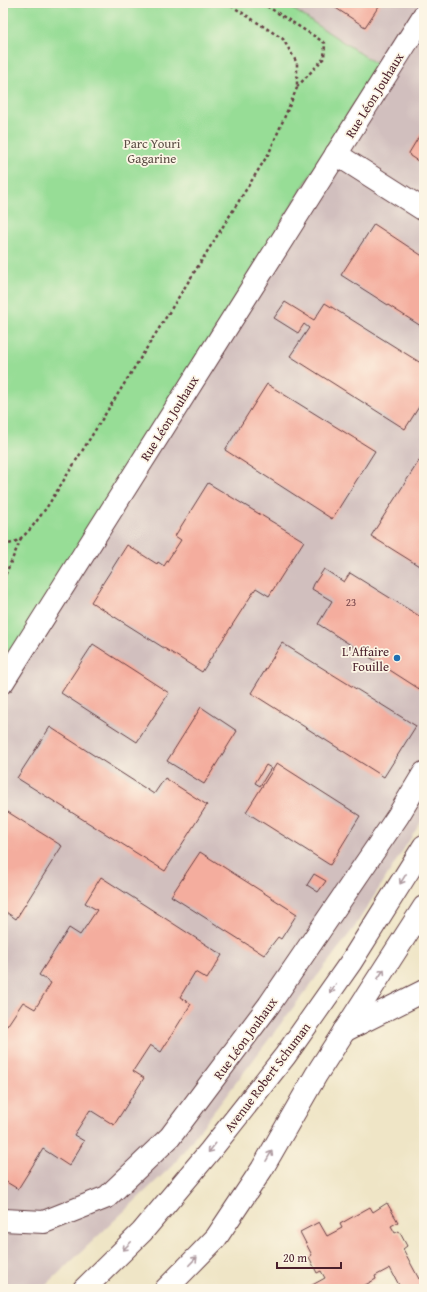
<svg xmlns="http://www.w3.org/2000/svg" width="427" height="1292" viewBox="0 0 427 1292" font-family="'Gentium Book Plus',serif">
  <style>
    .industrial { fill: #d1bfbe }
    .green { fill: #97dd96; stroke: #707e60 }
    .building { fill: #f4ad9e }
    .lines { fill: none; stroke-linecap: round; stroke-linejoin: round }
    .minor-casing { stroke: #633d42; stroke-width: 24 }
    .major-casing { stroke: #633d42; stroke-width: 24 }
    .path { stroke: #633d42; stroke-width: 2.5; stroke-dasharray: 3 3; stroke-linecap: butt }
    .minor { stroke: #fff; stroke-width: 22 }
    .major { stroke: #fff; stroke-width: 22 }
    .oneway { stroke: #ae9aa0 }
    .poi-dot { fill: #1f6fb2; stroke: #fcf5e5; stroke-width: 1.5 }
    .labels { text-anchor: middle; stroke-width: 3.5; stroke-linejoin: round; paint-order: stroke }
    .number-label { font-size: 11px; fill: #744248 }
    .street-label { font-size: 13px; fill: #4a1f2b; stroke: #fcf5e5 }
    .park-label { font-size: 13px; fill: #5d4e46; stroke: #fcf5e5 }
    .poi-label { font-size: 13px; fill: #4a1f2b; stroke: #fcf5e5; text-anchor: end }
  </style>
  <rect width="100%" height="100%" fill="#fcf5e5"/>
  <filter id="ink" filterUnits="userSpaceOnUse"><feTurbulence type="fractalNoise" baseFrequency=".025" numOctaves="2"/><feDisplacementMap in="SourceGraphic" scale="8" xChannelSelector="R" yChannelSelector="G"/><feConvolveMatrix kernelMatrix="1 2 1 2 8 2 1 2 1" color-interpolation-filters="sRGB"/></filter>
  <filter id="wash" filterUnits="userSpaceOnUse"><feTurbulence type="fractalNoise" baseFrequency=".012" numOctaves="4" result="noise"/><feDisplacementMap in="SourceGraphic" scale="16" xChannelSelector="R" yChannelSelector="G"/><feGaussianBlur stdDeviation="0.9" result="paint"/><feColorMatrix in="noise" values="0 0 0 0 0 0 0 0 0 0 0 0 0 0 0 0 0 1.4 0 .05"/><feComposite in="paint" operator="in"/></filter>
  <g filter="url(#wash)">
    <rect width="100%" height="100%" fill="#efe5c6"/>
    <path class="industrial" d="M284 3H424V817L354 928 173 1165 42 1289H3V675L378 66Z"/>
    <path class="green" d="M3 3H284L378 65 3 675Z"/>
    <g id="blocks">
      <g class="building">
        <path d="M328 3H381L365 27Z"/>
        <path d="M424 128V165L410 156 409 153Z"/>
        <path d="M374 224 424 257V328L341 275Z"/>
        <path d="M285 302 314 320 325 303 424 365V399L405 429 290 356 309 328 304 324 298 333 274 318Z"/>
        <path d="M267 384 375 451 332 519 225 450Z"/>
        <path d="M424 453V569L371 536Z"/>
        <path d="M208 483 304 541 269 596 256 588 202 672 91 602 127 545 157 564 158 562 164 566 181 540 175 536Z"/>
        <path d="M324 569 344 582 350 573 424 619V692L318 624 332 601 312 589 314 584Z"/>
        <path d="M282 643 416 726 384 777 251 693Z"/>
        <path d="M93 644 169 693 137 742 61 693Z"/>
        <path d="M201 707 237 731 204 784 167 761Z"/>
        <path d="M50 727 154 794 165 778 207 805 165 871 17 778Z"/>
        <path d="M277 763 360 816 330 865 246 812Z"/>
        <path d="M266 765 271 768 260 786 255 783Z"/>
        <path d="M3 809 62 846 16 919 3 910Z"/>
        <path d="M200 852 297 914 281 939 278 937 264 955 171 896Z"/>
        <path d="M314 874 326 881 318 892 307 885Z"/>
        <path d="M101 877 222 955 207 979 195 972 180 997 191 1004 161 1052 150 1045 133 1071 144 1078 114 1125 90 1110 74 1135 84 1141 69 1166 43 1149 18 1189 3 1180V1024L7 1026 23 1002 35 1009 51 983 39 975 69 928 80 935 97 910 85 903Z"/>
        <path d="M387 1203 398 1222 391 1226 395 1233 399 1231 407 1246 403 1249 419 1279 424 1277V1289H401L390 1268 375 1276 376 1279 358 1289H305L325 1278 321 1271 317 1273 309 1257 312 1255 300 1232 319 1222 327 1236 342 1228 340 1224 370 1207 373 1212Z"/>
      </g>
    </g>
  </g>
  <g filter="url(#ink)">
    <use href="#blocks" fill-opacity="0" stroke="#633d42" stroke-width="1"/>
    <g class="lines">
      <g class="minor-casing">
        <g id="minor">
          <path d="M336 154 424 210"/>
          <path d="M3 682 424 15"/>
          <path d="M344 1031 424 991"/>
          <path d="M3 1220 44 1222 107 1197 170 1137 269 1005 398 816 424 773"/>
        </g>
      </g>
      <g class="major-casing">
        <g id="major">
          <path d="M84 1289 142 1232 210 1151 285 1056 351 962 424 846"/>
          <path d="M166 1289 216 1238 262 1169 316 1075 424 907"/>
        </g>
      </g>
      <g class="path">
        <path d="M262 3 325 43 324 58 297 87"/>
        <path d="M3 544C22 546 36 521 47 507L269 153 297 88V63L283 39 227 3"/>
        <path d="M3 580 21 539"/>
      </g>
      <use href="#minor" class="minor"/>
      <use href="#major" class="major"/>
    </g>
    <defs><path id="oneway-shaft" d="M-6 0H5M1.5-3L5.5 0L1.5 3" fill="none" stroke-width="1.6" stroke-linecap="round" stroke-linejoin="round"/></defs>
    <g class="oneway">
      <use href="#oneway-shaft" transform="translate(403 879) rotate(122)"/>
      <use href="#oneway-shaft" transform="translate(381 974) rotate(-57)"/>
      <use href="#oneway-shaft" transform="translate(333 988) rotate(125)"/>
      <use href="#oneway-shaft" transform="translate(212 1148) rotate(129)"/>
      <use href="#oneway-shaft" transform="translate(269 1156) rotate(-60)"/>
      <use href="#oneway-shaft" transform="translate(127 1246) rotate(135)"/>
      <use href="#oneway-shaft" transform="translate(193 1261) rotate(-46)"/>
    </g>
  </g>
  <circle class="poi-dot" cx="397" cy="658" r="4"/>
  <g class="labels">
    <g class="number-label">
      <text x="351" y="606">23</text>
    </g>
    <g class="street-label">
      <text transform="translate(374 95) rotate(-58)" y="5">Rue Léon Jouhaux</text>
      <text transform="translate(169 418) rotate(-58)" y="5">Rue Léon Jouhaux</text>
      <text transform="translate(245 1038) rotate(-54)" y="5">Rue Léon Jouhaux</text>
      <text transform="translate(267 1077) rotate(-53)" y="5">Avenue Robert Schuman</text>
    </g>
    <g class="park-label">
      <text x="152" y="148">Parc Youri<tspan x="152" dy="15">Gagarine</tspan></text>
    </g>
    <g class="poi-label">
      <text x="389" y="656">L'Affaire<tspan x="389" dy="15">Fouille</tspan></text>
    </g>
  </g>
  <rect width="427" height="1292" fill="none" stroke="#fcf5e5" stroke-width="16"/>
  <path d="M277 1262v6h64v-6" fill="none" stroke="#4a1f2b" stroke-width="2"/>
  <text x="283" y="1262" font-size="12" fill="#4a1f2b" stroke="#fcf5e5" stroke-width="3" paint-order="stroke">20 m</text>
</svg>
